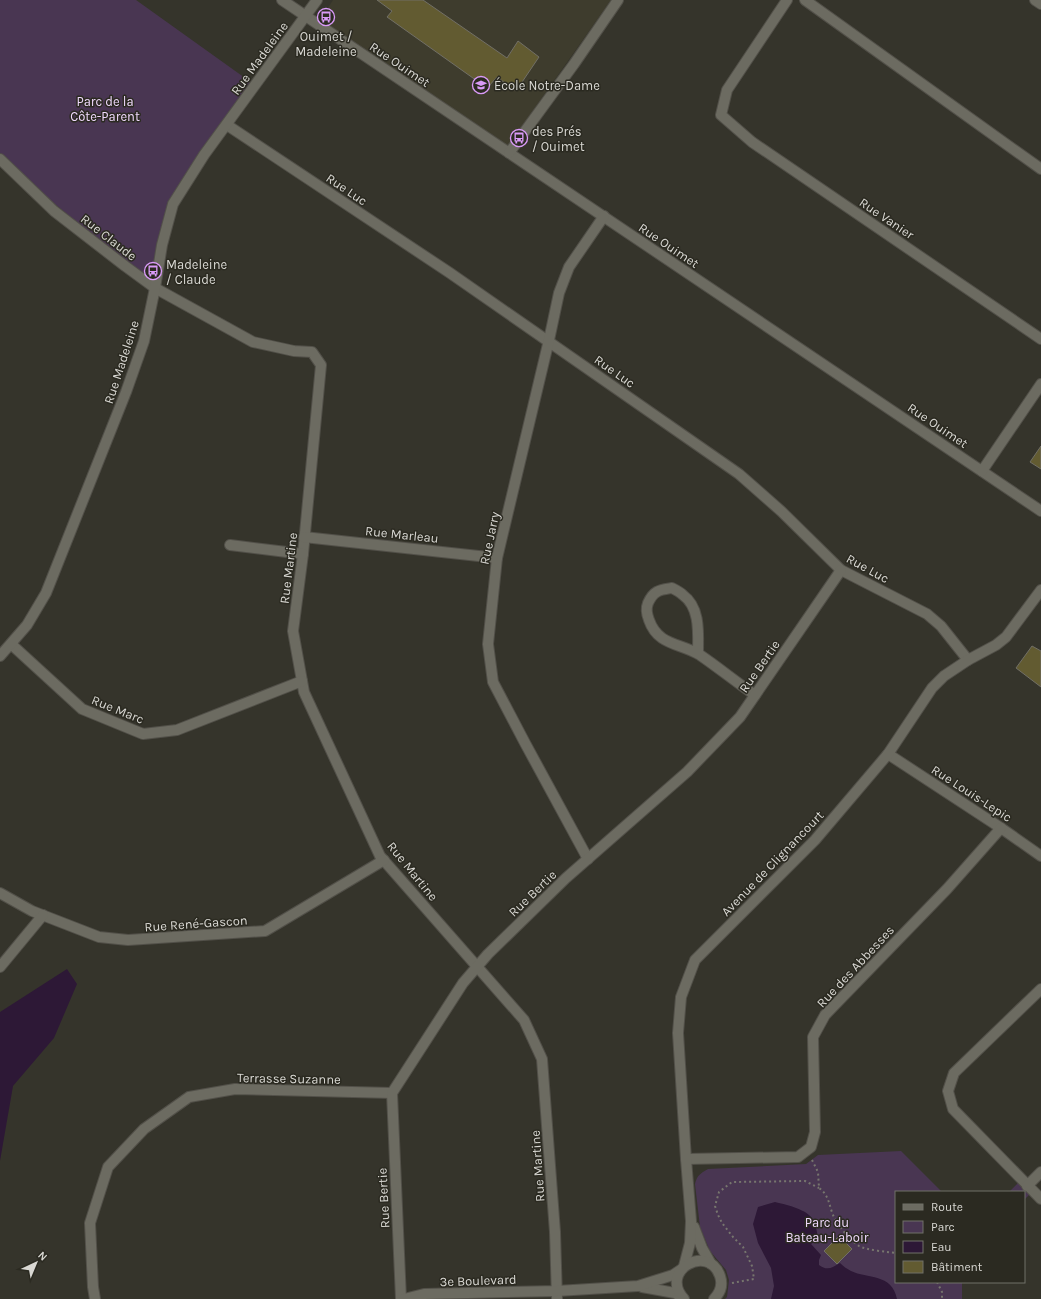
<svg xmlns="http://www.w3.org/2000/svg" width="1041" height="1299" viewBox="0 0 1041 1299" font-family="Karla,sans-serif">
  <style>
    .built { fill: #3e3c2d }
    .green { fill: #493652 }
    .water { fill: #2d1836 }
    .building { fill: #625b31; stroke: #716f66 }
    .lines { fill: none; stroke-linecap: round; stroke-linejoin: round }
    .street-casing { stroke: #525049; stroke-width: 12 }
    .path { stroke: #77766e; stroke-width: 2; stroke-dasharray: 2 3; stroke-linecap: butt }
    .street { stroke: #6c6b61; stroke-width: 10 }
    .labels { text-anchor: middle; stroke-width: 3; stroke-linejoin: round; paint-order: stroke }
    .poi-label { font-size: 13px; fill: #d9d8d3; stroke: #2b2a21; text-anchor: start }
    .street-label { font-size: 13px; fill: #d9d8d3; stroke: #2b2a21 }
    .park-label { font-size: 13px; fill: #f0d9fd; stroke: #2b2a21 }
  </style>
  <rect width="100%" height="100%" fill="#35342b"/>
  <path class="built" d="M333 0H611L505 150 319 21Z"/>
  <g class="green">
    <path d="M0 0H136L252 83 169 202 156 287 0 159Z"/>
    <path d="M901 1151 942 1192H896V1282H962V1299H725L727 1297 729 1280 726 1270 710 1251 700 1227 695 1184C697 1175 701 1173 708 1169L806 1164 818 1155Z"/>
    <path d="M1021 1180 1033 1191 1024 1200V1192H1009Z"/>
  </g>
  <g class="water">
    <path d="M67 969 77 984 54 1038 13 1086 0 1161V1012Z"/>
    <path d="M775 1202C784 1204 805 1209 811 1217 816 1222 817 1232 818 1239L811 1244 821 1255 819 1260V1265C827 1271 832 1268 840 1263 843 1266 847 1269 851 1271 867 1279 892 1273 897 1299H771L774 1286 771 1268 758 1243 753 1224 758 1207Z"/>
  </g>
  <g class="building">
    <path d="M377 0H423L507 58 518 41 539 57 516 91 497 77 487 88 387 17 392 11Z"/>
    <path d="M1041 446V469L1030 462Z"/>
    <path d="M1032 646 1041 651V687L1016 668Z"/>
    <path d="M839 1236 852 1249 837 1264 824 1251Z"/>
  </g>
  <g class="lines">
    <g class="street-casing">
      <g id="street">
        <path d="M282 0 1041 511"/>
        <path d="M787 0 727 90 721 115 752 142 1041 339"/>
        <path d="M805 0 1041 169"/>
        <path d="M1035 0 1041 4"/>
        <path d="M227 125 450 273 739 474 781 511 841 570 927 614 941 626 968 660"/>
        <path d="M509 153 574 64 618 0"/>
        <path d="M0 159 54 211 125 266 155 288 253 342 294 351 312 352 321 365 303 554 293 631 304 692 380 856 524 1020 542 1059 555 1232 557 1299"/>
        <path d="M982 471 1041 384"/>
        <path d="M304 537 497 558"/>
        <path d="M230 545 303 554"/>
        <path d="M11 644 82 709 143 734 177 730 302 681"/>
        <path d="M698 654C698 635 701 608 683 595 680 592 676 590 672 588 660 590 654 590 648 603 646 608 647 615 649 620 658 646 681 643 700 655 719 668 736 682 755 695"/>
        <path d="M0 656 27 625 46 593 126 392 144 341 155 288 162 245 173 204 204 155 317 0"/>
        <path d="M888 754 1001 828 1041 856"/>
        <path d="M588 859 525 743 493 682 488 644 497 558 549 340 559 293 569 267 604 216"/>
        <path d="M0 893 32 911 99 937 128 940 265 931 384 860"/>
        <path d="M0 967 43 915"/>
        <path d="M1041 989 954 1073 948 1091 953 1109 1041 1199"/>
        <path d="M686 1159 798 1157 811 1147 815 1132 813 1037 825 1015 947 889 1001 828"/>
        <path d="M1027 1186 1041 1172"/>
        <path d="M694 1227 702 1248 711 1264"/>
        <path d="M684 1266 690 1243 691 1221 686 1159 678 1033 681 997 695 960 815 840 888 754 932 688 944 676 968 660 996 645 1006 637 1041 590"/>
        <path d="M642 1287 675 1293 683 1298"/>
        <path d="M95 1299 93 1287 90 1223 108 1167 144 1129 189 1097 235 1089 392 1093"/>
        <path d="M401 1299 392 1093 463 983 488 954 566 878 687 772 740 717 841 570"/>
        <path d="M404 1299 424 1294 557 1291 638 1286 673 1275 682 1269"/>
        <path d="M684 1299C658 1270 709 1243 720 1276 723 1285 720 1293 714 1299"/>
      </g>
    </g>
    <g class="path">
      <path d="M812 1160 818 1172 819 1188C829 1195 829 1205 833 1215 838 1226 849 1239 859 1246 866 1250 888 1252 896 1253"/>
      <path d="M937 1282 942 1292V1299"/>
      <path d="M732 1283 754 1279 752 1266 743 1247 733 1237 722 1223 718 1215 715 1206 719 1192 732 1182 805 1181 819 1188"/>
    </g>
    <use href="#street" class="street"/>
  </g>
  <defs>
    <g id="bus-ring" transform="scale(0.9)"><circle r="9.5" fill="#2b2a21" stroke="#d99af7" stroke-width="1.5"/><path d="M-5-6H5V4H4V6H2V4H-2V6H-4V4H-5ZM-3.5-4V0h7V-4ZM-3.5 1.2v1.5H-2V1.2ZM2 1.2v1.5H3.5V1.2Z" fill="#d99af7"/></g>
    <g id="school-ring" transform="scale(0.9)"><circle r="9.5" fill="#2b2a21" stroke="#d99af7" stroke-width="1.5"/><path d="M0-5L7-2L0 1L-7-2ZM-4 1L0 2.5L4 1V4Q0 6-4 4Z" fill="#d99af7"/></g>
  </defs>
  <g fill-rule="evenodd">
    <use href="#bus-ring" x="326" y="17"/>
    <use href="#school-ring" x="481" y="85"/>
    <use href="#bus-ring" x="519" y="138"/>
    <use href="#bus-ring" x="153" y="271"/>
  </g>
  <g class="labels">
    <g class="poi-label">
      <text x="326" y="41" text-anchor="middle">Ouimet /<tspan x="326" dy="15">Madeleine</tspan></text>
      <text x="494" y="90">École Notre-Dame</text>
      <text x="532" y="136">des Prés<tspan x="532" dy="15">/ Ouimet</tspan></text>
      <text x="166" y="269">Madeleine<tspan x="166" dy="15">/ Claude</tspan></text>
    </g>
    <g class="street-label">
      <text transform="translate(259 58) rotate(-54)" y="5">Rue Madeleine</text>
      <text transform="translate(400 64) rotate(34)" y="5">Rue Ouimet</text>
      <text transform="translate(347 189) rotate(34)" y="5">Rue Luc</text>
      <text transform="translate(887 218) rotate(34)" y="5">Rue Vanier</text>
      <text transform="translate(109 237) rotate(38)" y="5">Rue Claude</text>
      <text transform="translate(669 245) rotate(34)" y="5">Rue Ouimet</text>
      <text transform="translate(121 362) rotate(-72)" y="5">Rue Madeleine</text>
      <text transform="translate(615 371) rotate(35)" y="5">Rue Luc</text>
      <text transform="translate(938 425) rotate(34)" y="5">Rue Ouimet</text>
      <text transform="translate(402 534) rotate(6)" y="5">Rue Marleau</text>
      <text transform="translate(489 538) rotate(-78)" y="5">Rue Jarry</text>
      <text transform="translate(288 568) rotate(-83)" y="5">Rue Martine</text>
      <text transform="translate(868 568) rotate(29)" y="5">Rue Luc</text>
      <text transform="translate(759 666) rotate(-55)" y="5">Rue Bertie</text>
      <text transform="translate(118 709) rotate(22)" y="5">Rue Marc</text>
      <text transform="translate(972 793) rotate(33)" y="5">Rue Louis-Lepic</text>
      <text transform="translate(772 863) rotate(-46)" y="5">Avenue de Clignancourt</text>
      <text transform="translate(413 871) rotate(51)" y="5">Rue Martine</text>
      <text transform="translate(532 893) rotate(-44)" y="5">Rue Bertie</text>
      <text transform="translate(196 923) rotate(-4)" y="5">Rue René-Gascon</text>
      <text transform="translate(855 966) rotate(-47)" y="5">Rue des Abbesses</text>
      <text transform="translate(289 1078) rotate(1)" y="5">Terrasse Suzanne</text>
      <text transform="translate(537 1166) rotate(-94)" y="5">Rue Martine</text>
      <text transform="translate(383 1198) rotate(-93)" y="5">Rue Bertie</text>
      <text transform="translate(478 1280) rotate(-2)" y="5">3e Boulevard</text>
    </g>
    <g class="park-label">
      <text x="105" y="106">Parc de la<tspan x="105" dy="15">Côte-Parent</tspan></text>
      <text x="827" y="1227">Parc du<tspan x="827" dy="15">Bateau-Laboir</tspan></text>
    </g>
  </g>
  <rect x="895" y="1191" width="130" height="92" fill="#2b2a21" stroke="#717068"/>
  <rect x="903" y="1204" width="20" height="6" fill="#6c6b61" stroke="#717068"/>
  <text x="931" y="1211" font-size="12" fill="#d9d8d3">Route</text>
  <rect x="903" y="1221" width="20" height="12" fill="#493652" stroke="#717068"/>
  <text x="931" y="1231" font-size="12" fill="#d9d8d3">Parc</text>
  <rect x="903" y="1241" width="20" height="12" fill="#2d1836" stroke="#717068"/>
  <text x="931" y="1251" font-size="12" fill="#d9d8d3">Eau</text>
  <rect x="903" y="1261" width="20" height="12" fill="#625b31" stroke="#717068"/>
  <text x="931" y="1271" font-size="12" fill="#d9d8d3">Bâtiment</text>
  <g transform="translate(36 1263) rotate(44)" stroke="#2b2a21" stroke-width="3" paint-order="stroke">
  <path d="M0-3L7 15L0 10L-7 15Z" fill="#d9d8d3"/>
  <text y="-6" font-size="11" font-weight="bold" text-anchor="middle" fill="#d9d8d3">N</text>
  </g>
</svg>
